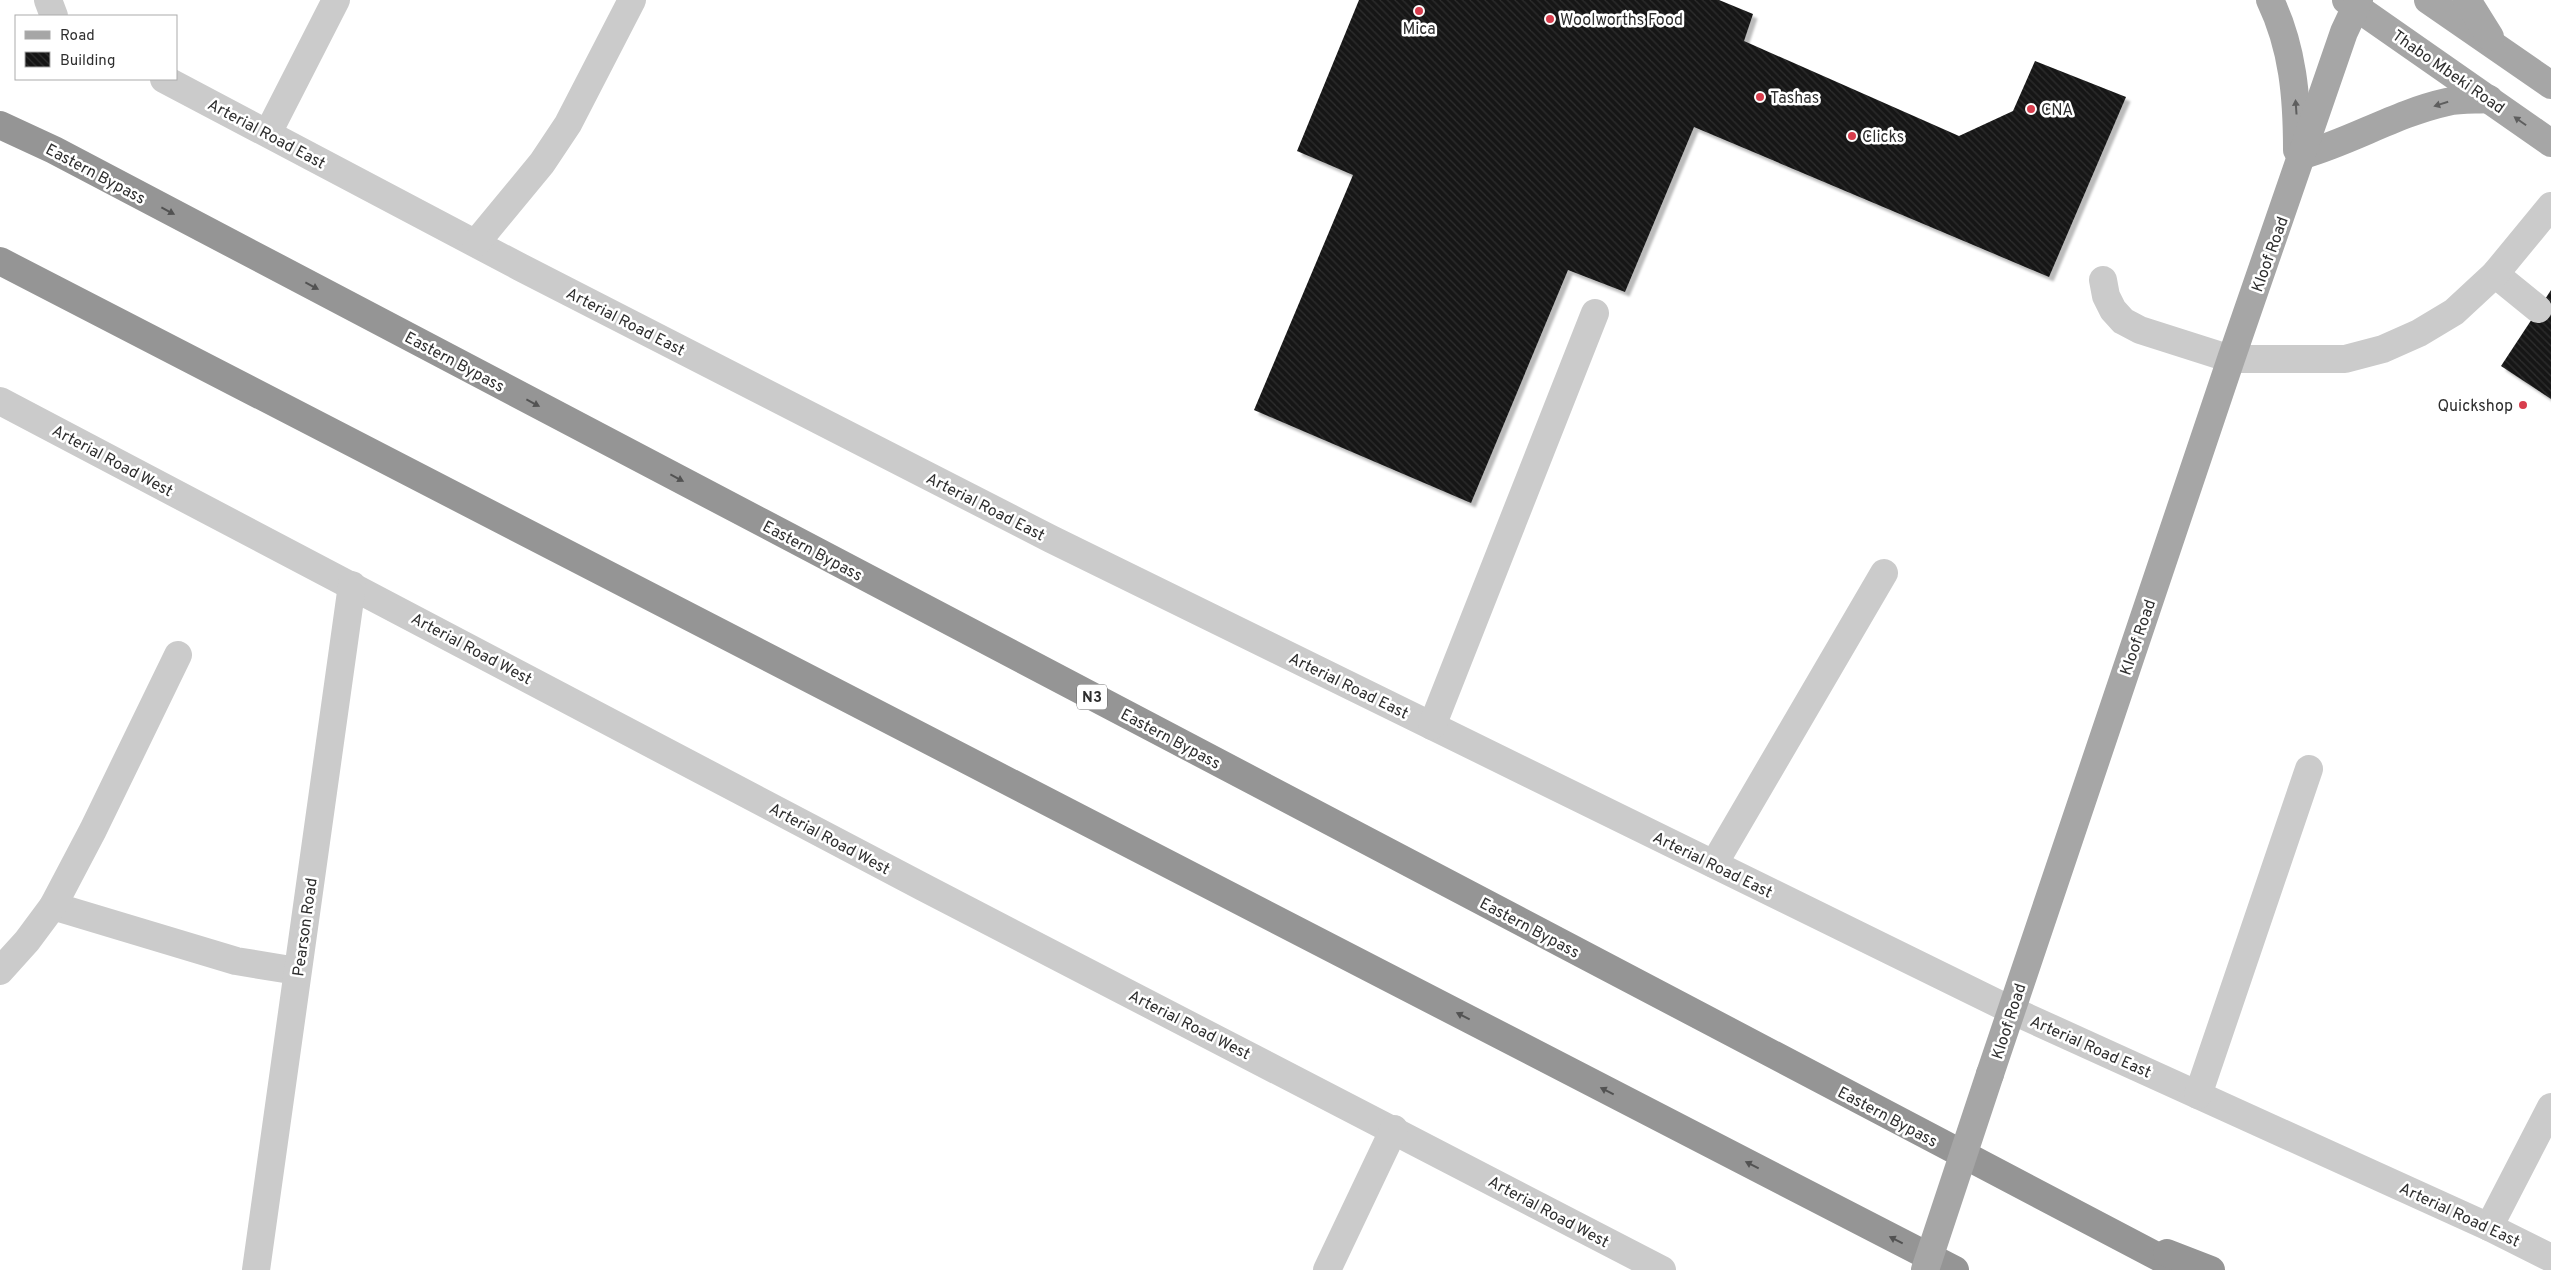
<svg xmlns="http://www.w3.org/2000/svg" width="2551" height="1270" viewBox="0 0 2551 1270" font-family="Overpass,sans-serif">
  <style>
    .building { fill: url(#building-back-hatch); filter: url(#shadow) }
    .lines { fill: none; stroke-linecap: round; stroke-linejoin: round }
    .minor { stroke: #cbcbcb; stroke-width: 28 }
    .major { stroke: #a6a6a6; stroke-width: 28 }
    .highway { stroke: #959595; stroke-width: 28 }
    .major-bridge { stroke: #a6a6a6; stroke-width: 28 }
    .oneway { fill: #5e5e5e }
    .oneway2 { fill: #525252 }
    .poi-dot { fill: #d83d4d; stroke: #fff; stroke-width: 2 }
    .labels { text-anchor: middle; stroke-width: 5; stroke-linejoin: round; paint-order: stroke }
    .shield { fill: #fff; stroke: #6d6d6d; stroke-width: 1 }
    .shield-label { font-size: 15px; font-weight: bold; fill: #2e2e2e }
    .poi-label { font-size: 16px; fill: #2e2e2e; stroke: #fff; text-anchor: start }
    .street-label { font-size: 16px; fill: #2e2e2e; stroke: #fff }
  </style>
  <defs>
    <pattern id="building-back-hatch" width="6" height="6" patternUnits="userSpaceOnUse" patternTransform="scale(1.25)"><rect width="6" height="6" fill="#151515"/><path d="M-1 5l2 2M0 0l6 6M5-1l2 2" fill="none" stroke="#2f2f2f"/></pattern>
    <filter id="shadow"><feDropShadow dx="4.5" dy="4.5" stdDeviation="1" flood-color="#0004"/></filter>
  </defs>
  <rect width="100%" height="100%" fill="#fff"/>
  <g class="building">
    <path d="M1359 0H1719L1753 14 1744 41 1959 136 2013 111 2035 61 2126 97 2049 277 1694 127 1625 292 1568 270 1471 503 1254 410 1353 175 1297 151Z"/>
    <path d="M2551 290V399L2501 366Z"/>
  </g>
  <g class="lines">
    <g class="minor">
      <path d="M48 0 54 16"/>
      <path d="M164 79 520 267 1051 539 2011 1010 2489 1227 2551 1258"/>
      <path d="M268 133 336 0"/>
      <path d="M476 243 542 163 568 124 632 0"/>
      <path d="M2495 274 2538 309"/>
      <path d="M2103 280 2106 296 2113 310 2123 321 2140 330 2231 359H2345L2383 349 2419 333 2454 312 2495 274 2551 206"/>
      <path d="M0 401 923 887 1662 1270"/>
      <path d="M1432 726 1595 313"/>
      <path d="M1714 864 1884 573"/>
      <path d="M53 906 236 961 297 971"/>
      <path d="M0 971 27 941 53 906 93 830 178 655"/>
      <path d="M2198 1095 2309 769"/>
      <path d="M2489 1227 2551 1107"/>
      <path d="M256 1270 352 585"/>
      <path d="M1327 1270 1394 1129"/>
    </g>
    <g class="major">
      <path d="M2270 0C2293 48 2297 97 2297 150"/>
      <path d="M2346 0 2551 143"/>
      <path d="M2428 0 2551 85"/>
      <path d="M2467 0 2490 37"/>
      <path d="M2303 155C2352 141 2397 113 2447 102 2460 99 2476 100 2489 99"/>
      <path d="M1990 1074 2231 359 2344 32 2359 0"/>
    </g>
    <g class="highway">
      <path d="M0 125 54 150 2183 1270"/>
      <path d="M0 261 1955 1270"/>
      <path d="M2167 1253 2211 1270"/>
    </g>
    <path class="major-bridge" d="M1925 1270 1990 1074"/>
  </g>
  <defs><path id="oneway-solid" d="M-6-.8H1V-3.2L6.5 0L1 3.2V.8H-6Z" transform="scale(1.25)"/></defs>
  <g class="oneway">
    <use href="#oneway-solid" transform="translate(2441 104) rotate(163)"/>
    <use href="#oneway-solid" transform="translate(2296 107) rotate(-94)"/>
    <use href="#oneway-solid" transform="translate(2520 121) rotate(-145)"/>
  </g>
  <g class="oneway2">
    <use href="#oneway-solid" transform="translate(168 211) rotate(28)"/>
    <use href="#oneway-solid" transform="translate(312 286) rotate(28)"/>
    <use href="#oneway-solid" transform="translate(533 403) rotate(28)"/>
    <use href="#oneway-solid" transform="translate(677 478) rotate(28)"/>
    <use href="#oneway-solid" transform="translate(1463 1016) rotate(-153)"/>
    <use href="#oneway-solid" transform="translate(1607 1091) rotate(-153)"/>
    <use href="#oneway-solid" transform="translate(1752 1165) rotate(-153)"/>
    <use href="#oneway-solid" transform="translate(1896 1240) rotate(-153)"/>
  </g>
  <g class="poi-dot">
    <circle cx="1419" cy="11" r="5"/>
    <circle cx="1550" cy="19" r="5"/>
    <circle cx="1760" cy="97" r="5"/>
    <circle cx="2031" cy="109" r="5"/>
    <circle cx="1852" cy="136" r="5"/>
    <circle cx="2523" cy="405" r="5"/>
  </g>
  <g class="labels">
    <rect class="shield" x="1077" y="684.5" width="30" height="25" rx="4"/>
    <g class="shield-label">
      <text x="1092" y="702">N3</text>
    </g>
    <g class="poi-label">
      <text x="1560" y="25">Woolworths Food</text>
      <text x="1419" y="34" text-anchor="middle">Mica</text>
      <text x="1770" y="103">Tashas</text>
      <text x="2041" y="115">CNA</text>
      <text x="1862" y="142">Clicks</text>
      <text x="2513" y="411" text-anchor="end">Quickshop</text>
    </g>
    <g class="street-label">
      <text transform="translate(2449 71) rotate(35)" y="6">Thabo Mbeki Road</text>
      <text transform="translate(267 133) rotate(28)" y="6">Arterial Road East</text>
      <text transform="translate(96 173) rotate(28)" y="6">Eastern Bypass</text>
      <text transform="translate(2269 254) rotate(-70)" y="6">Kloof Road</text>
      <text transform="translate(626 321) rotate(27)" y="6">Arterial Road East</text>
      <text transform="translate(455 361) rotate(28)" y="6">Eastern Bypass</text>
      <text transform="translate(113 460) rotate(28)" y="6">Arterial Road West</text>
      <text transform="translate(986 506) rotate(27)" y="6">Arterial Road East</text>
      <text transform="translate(813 550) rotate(28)" y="6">Eastern Bypass</text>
      <text transform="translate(2137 637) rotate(-71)" y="6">Kloof Road</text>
      <text transform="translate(472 648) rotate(28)" y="6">Arterial Road West</text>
      <text transform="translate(1349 685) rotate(26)" y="6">Arterial Road East</text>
      <text transform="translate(1171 738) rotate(28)" y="6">Eastern Bypass</text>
      <text transform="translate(830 838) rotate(28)" y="6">Arterial Road West</text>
      <text transform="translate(1713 864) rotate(26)" y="6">Arterial Road East</text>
      <text transform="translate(304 927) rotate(-82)" y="6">Pearson Road</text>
      <text transform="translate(1530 927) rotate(28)" y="6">Eastern Bypass</text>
      <text transform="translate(2008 1021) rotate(-72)" y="6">Kloof Road</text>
      <text transform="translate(1190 1024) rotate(27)" y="6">Arterial Road West</text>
      <text transform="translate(2091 1046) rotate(24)" y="6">Arterial Road East</text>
      <text transform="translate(1888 1116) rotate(28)" y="6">Eastern Bypass</text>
      <text transform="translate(1549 1211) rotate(28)" y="6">Arterial Road West</text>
      <text transform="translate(2460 1214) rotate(25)" y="6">Arterial Road East</text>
    </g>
  </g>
  <rect x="15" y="15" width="162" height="65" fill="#ffffff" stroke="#ababab"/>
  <rect x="25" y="31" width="25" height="8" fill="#a6a6a6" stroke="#ababab"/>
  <text x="60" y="40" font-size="15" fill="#2e2e2e">Road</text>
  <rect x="25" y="52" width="25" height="15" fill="url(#building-back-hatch)" stroke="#ababab"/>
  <text x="60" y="65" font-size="15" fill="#2e2e2e">Building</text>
</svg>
